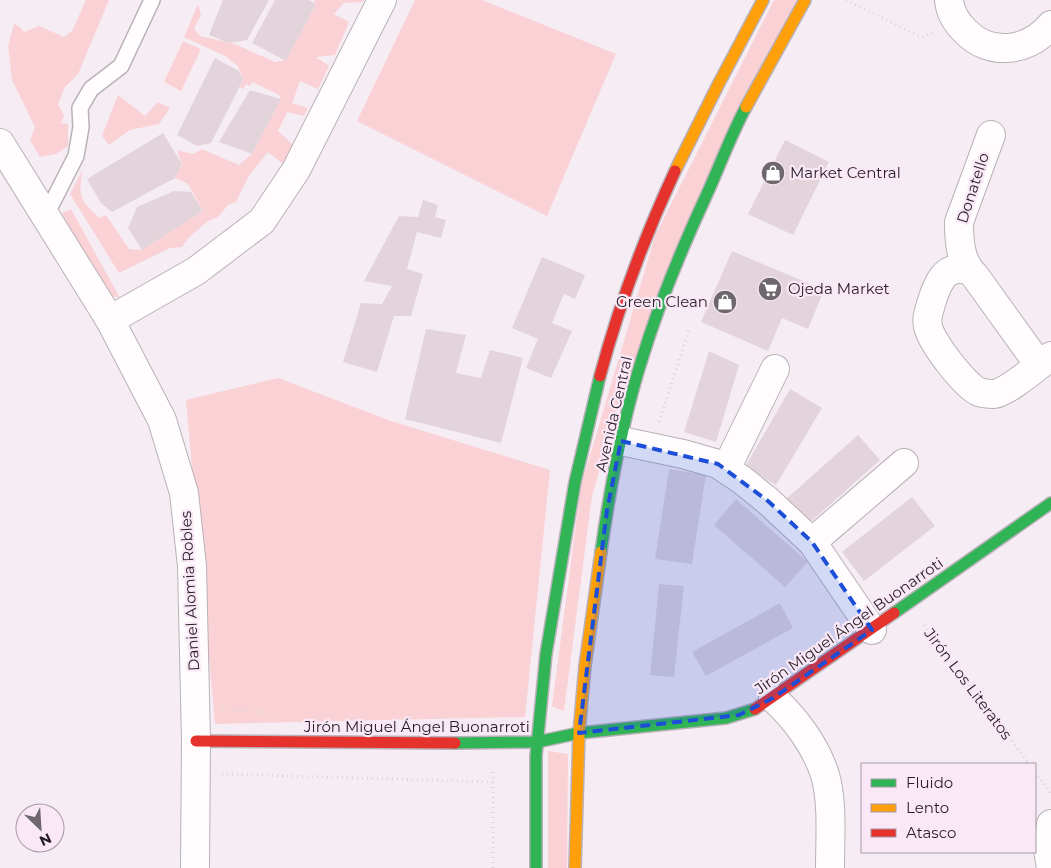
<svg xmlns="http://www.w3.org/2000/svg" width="1051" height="868" viewBox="0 0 1051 868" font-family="Montserrat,sans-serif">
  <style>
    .green { fill: #fad2d6 }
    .building { fill: #e3d4dc }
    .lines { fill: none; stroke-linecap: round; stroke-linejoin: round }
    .lane-casing { stroke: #b9b1b8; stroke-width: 18 }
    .street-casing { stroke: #b9b1b8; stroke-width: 30 }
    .fast-casing { stroke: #b9b1b8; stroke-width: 14 }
    .slow-casing { stroke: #b9b1b8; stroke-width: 14 }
    .jam-casing { stroke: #b9b1b8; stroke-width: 14 }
    .path { stroke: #d9d7d9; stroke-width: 3; stroke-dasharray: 1 4; stroke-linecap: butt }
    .lane { stroke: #fefcfd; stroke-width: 15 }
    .street { stroke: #fefcfd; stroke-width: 28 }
    .fast { stroke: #30b455; stroke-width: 11 }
    .slow { stroke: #ff9f0a; stroke-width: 11 }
    .jam { stroke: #e5322d; stroke-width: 11 }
    .marked { fill: #1d4ed8; fill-opacity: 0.2; stroke: #1d4ed8; stroke-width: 4; stroke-dasharray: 10 6; stroke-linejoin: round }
    .labels { text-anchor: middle; stroke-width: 4.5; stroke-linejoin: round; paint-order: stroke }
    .poi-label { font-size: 15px; fill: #251f24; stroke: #fae8f7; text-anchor: start }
    .street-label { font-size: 15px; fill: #251f24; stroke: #fae8f7 }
  </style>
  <rect width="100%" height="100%" fill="#f6ecf4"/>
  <g class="green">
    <path d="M86 0H109L78 74 65 87 58 104 64 115 61 123 68 124V146L56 154 40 157 30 140 35 127 12 80 8 46 14 24 20 27 24 32 39 26 64 37 72 31Z"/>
    <path d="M314 0H364L363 2 344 3 334 14 349 22 335 55 316 57 329 66 318 89 300 81 292 103 308 108 304 116 287 112 278 131 293 145 283 164 268 152 250 174 236 202 228 205 218 217 208 221 188 238 182 247 170 248 119 273 70 194 83 169C78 196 79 200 100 218L106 215 129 249 142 250 203 211 188 184 175 178 182 164 177 150 193 154 202 149 239 165 252 154 281 98 278 94 252 82 250 86 246 84 243 89 240 87 243 80 238 66 225 56 184 37 198 4 201 15 194 28 200 36 235 44 275 62 286 60 316 4Z"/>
    <path d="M415 0H482L616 54 547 216 357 121Z"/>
    <path d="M774 0H798L619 403 592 496 564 711 552 706 581 486 655 236Z"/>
    <path d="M183 41 201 49 181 91 164 82Z"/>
    <path d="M118 95 145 116 158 102 170 108 159 124 130 130 109 145 102 136Z"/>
    <path d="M71 209 120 298 106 294 62 213Z"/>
    <path d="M278 378 391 421 550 470 525 717 215 724 186 400Z"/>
    <path d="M548 751 568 754 567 868H548Z"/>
  </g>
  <g class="building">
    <path d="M223 0H269L247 40 229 43 209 35Z"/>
    <path d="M275 0H309L316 4 286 61 252 43Z"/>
    <path d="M215 58 239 71 243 80 211 143 197 146 177 135Z"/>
    <path d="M250 90 281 99 252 154 219 142Z"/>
    <path d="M163 133 182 164 175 178 112 212 101 203 87 179Z"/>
    <path d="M785 140 829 162 793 235 748 214Z"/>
    <path d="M174 191 191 192 203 211 142 250 128 228 137 207Z"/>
    <path d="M423 200 438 205 435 217 446 220 441 238 417 232 407 269 423 274 411 316H394L377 372 343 362 361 303 382 304 392 286 364 281 399 216 418 217Z"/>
    <path d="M732 251 824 290 808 329 782 318 768 351 701 322Z"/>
    <path d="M542 257 585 275 575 299 564 294 552 323 572 331 551 378 526 368 538 339 512 328Z"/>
    <path d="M426 329 466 335 456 373 481 378 490 350 523 358 501 443 405 419Z"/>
    <path d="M709 351 739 365 716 442 684 432Z"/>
    <path d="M790 389 822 408 776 485 745 467Z"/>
    <path d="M858 435 880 460 806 526 784 501Z"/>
    <path d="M669 469 706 475 692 564 655 559Z"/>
    <path d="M912 497 935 526 864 581 842 552Z"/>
    <path d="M736 499 808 562 785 587 714 525Z"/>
    <path d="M659 584 684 586 674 677 650 675Z"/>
    <path d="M780 603 793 628 706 676 692 652Z"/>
  </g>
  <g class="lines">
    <g class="lane-casing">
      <path id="lane" d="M46 215 76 156 81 127 80 108 91 89 121 66 152 0"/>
    </g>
    <g class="street-casing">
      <g id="street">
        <path d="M949 0C950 12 957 23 965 31 990 57 1028 52 1051 25"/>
        <path d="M991 135 959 222C959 241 960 262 975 276L1039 365"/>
        <path d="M0 143 110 320 162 420 184 493 192 566 196 741 195 868"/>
        <path d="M968 270C944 264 937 284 931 304 929 311 926 318 928 326 930 341 965 386 979 392 982 393 990 394 994 394 1008 392 1039 365 1051 356"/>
        <path d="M110 320 196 271 262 221 296 170 382 0"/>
        <path d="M621 441 683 454 718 464 742 480 768 501 812 542 872 630"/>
        <path d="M726 469 775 369"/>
        <path d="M812 542 904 463"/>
        <path d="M773 698C795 718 816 746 825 775 833 801 830 840 830 868"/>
        <path d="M1051 868 1048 850 1051 824"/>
      </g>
    </g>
    <g class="fast-casing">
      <g id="fast">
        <path d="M601 552C610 488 622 422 642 359 659 303 682 248 707 194 720 165 731 135 746 107"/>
        <path d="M894 613 1051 503"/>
        <path d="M455 743 537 742 579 733 726 718 755 709"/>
        <path d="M536 868V756L546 654 575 482 600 376"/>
      </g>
    </g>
    <g class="slow-casing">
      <g id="slow">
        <path d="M746 107 805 0"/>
        <path d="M675 171 718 85 763 0"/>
        <path d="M575 868 579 733 585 666 601 552"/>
      </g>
    </g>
    <g class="jam-casing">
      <g id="jam">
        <path d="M600 376C619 305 644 238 675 171"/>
        <path d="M755 709 894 613"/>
        <path d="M196 741 455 743"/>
      </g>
    </g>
    <g class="path">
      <path d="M846 0 921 37 933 33"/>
      <path d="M659 422 690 327"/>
      <path d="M924 625 1029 764"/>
      <path d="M222 709 273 713"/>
      <path d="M1035 772 1051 793"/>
      <path d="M222 774 493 782"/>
      <path d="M493 868V769"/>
    </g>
    <use href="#lane" class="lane"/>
    <use href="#street" class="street"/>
    <use href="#fast" class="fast"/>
    <use href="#slow" class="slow"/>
    <use href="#jam" class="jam"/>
  </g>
  <path class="marked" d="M621 441 718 464 768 501 812 542 872 630 773 698 739 715 579 733 607 510Z"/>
  <defs>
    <g id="shop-disc" transform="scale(1.25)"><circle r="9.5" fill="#6e676d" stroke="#fae8f7"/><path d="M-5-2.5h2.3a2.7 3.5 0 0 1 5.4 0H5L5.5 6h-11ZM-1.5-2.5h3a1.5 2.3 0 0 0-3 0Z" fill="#fff"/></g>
    <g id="supermarket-disc" transform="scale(1.25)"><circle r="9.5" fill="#6e676d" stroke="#fae8f7"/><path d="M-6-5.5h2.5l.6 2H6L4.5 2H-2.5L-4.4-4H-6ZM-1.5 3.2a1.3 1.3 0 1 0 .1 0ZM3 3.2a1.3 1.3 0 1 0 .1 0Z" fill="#fff"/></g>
  </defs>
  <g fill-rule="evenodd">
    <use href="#shop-disc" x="773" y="173"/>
    <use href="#supermarket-disc" x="770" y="289"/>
    <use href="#shop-disc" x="725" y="302"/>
  </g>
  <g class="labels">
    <g class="poi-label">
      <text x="790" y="178">Market Central</text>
      <text x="788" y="294">Ojeda Market</text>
      <text x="708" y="307" text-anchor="end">Green Clean</text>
    </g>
    <g class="street-label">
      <text transform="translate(973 188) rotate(-72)" y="5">Donatello</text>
      <text transform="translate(614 414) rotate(-77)" y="5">Avenida Central</text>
      <text transform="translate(190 591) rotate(-93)" y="5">Daniel Alomia Robles</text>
      <text transform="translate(849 626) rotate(-35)" y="5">Jirón Miguel Ángel Buonarroti</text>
      <text transform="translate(968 684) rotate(53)" y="5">Jirón Los Literatos</text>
      <text x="417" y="732">Jirón Miguel Ángel Buonarroti</text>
    </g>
  </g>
  <rect x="861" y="763" width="175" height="90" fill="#fae8f7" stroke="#a598a3"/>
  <rect x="871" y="779" width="25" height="8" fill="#30b455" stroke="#a598a3"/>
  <text x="906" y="788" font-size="15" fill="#251f24">Fluido</text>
  <rect x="871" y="804" width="25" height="8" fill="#ff9f0a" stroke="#a598a3"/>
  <text x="906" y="813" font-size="15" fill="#251f24">Lento</text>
  <rect x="871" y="829" width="25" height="8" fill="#e5322d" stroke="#a598a3"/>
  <text x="906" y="838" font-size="15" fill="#251f24">Atasco</text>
  <g transform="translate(40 828) rotate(155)"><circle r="24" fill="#fae8f7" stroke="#a598a3"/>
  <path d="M0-4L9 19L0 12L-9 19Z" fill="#6e676d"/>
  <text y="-8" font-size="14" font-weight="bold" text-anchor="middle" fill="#251f24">N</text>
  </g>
</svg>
